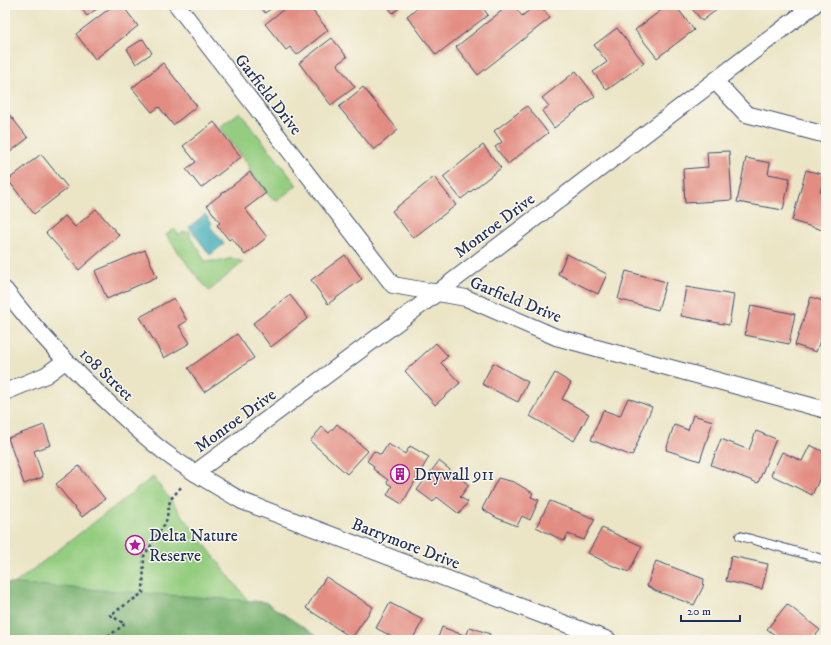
<svg xmlns="http://www.w3.org/2000/svg" width="831" height="645" viewBox="0 0 831 645" font-family="'IM FELL DW Pica',serif">
  <style>
    .green { fill: #94cd80; stroke: #587e6f }
    .forest { fill: #77b06e; stroke: #497066 }
    .water { fill: #3aabb5; stroke: #2a6d8a }
    .building { fill: #e28c82 }
    .lines { fill: none; stroke-linecap: round; stroke-linejoin: round }
    .service-casing { stroke: #3a4a6e; stroke-width: 10 }
    .minor-casing { stroke: #3a4a6e; stroke-width: 18 }
    .path { stroke: #3a4a6e; stroke-width: 2.5; stroke-dasharray: 3 3; stroke-linecap: butt }
    .service { stroke: #fff; stroke-width: 8 }
    .minor { stroke: #fff; stroke-width: 16 }
    .labels { text-anchor: middle; stroke-width: 3; stroke-linejoin: round; paint-order: stroke }
    .street-label { font-size: 17px; fill: #1b2f5e; stroke: #fbf7ec }
    .poi-label { font-size: 17px; fill: #1b2f5e; stroke: #fbf7ec; text-anchor: start }
  </style>
  <rect width="100%" height="100%" fill="#fbf7ec"/>
  <filter id="ink" filterUnits="userSpaceOnUse"><feTurbulence type="fractalNoise" baseFrequency=".025" numOctaves="2"/><feDisplacementMap in="SourceGraphic" scale="8" xChannelSelector="R" yChannelSelector="G"/><feConvolveMatrix kernelMatrix="1 2 1 2 8 2 1 2 1" color-interpolation-filters="sRGB"/></filter>
  <filter id="wash" filterUnits="userSpaceOnUse"><feTurbulence type="fractalNoise" baseFrequency=".012" numOctaves="4" result="noise"/><feDisplacementMap in="SourceGraphic" scale="16" xChannelSelector="R" yChannelSelector="G"/><feGaussianBlur stdDeviation="0.9" result="paint"/><feColorMatrix in="noise" values="0 0 0 0 0 0 0 0 0 0 0 0 0 0 0 0 0 1.4 0 .05"/><feComposite in="paint" operator="in"/></filter>
  <g filter="url(#wash)">
    <rect width="100%" height="100%" fill="#ebe5c6"/>
    <g class="green">
      <path d="M240 112 296 184V186L278 200 271 198 249 171 250 167 220 127Z"/>
      <path d="M174 229 179 235 184 232H190V236L197 248H199L201 255 205 261H221L232 258 243 262 209 291 190 268 166 235Z"/>
      <path d="M153 477 278 640H5V591Z"/>
    </g>
    <path class="forest" d="M5 583 265 602 323 640H5Z"/>
    <path class="water" d="M205 214 212 224 210 226 224 244 210 255 189 227Z"/>
    <g id="blocks">
      <g class="building">
        <path d="M79 5H102L87 16Z"/>
        <path d="M114 5H122L138 26 95 59 76 34Z"/>
        <path d="M259 5H276L265 13Z"/>
        <path d="M289 5H308L328 30 297 55 290 47 286 50 265 24Z"/>
        <path d="M386 5H403L393 13Z"/>
        <path d="M421 5H481L488 15 436 55 407 16Z"/>
        <path d="M509 5H513L522 16 536 5H540L550 18 478 75 456 47Z"/>
        <path d="M668 5H675L694 30 657 58 635 30Z"/>
        <path d="M689 5H723L702 21Z"/>
        <path d="M617 28 644 63 607 90 593 72 607 62 594 45Z"/>
        <path d="M332 38 347 57 337 64 355 87 331 105 299 63Z"/>
        <path d="M143 39 152 53 136 64 127 49Z"/>
        <path d="M163 63 197 106 173 125 159 107 152 112 132 88Z"/>
        <path d="M576 71 595 96 554 128 542 111 549 106 542 98Z"/>
        <path d="M363 87 398 130 374 150 339 107Z"/>
        <path d="M527 106 548 133 508 164 495 147 502 142 494 131Z"/>
        <path d="M5 109 28 138 5 156Z"/>
        <path d="M214 122 241 157 201 188 186 169 196 162 183 146Z"/>
        <path d="M483 145 501 168 461 199 443 177Z"/>
        <path d="M729 151 732 200 685 203 683 169 708 167 707 152Z"/>
        <path d="M41 154 68 188 34 214 8 180Z"/>
        <path d="M746 158 770 163 768 174 790 178 783 210 737 202Z"/>
        <path d="M806 170 825 175 820 192 826 193V231L792 221Z"/>
        <path d="M250 172 266 193 245 209 267 237 245 255 232 238 229 240 217 225 220 223 207 205Z"/>
        <path d="M434 177 456 205 413 238 392 211Z"/>
        <path d="M96 209 119 235 79 270 46 233 65 216 75 227Z"/>
        <path d="M145 250 157 277 107 299 95 271Z"/>
        <path d="M567 254 607 274 598 294 558 274Z"/>
        <path d="M345 255 362 279 328 304 311 280Z"/>
        <path d="M626 271 666 282 658 310 618 299Z"/>
        <path d="M686 287 734 295 729 325 681 316Z"/>
        <path d="M290 295 308 318 271 347 253 323Z"/>
        <path d="M811 297 826 302V323L816 352 795 345Z"/>
        <path d="M174 298 187 321 179 326 190 343 164 358 140 317Z"/>
        <path d="M751 305 795 314 789 344 745 335Z"/>
        <path d="M237 334 254 358 204 392 188 368Z"/>
        <path d="M436 343 448 356 441 363 460 383 435 405 405 371Z"/>
        <path d="M493 363 528 382 518 402 482 384Z"/>
        <path d="M555 373 571 383 562 399 589 414 574 441 530 416Z"/>
        <path d="M628 398 652 407 632 456 591 440 603 410 620 416Z"/>
        <path d="M693 415 713 421 700 461 666 450 674 425 688 430Z"/>
        <path d="M337 424 368 451 347 474 310 441 322 427 329 433Z"/>
        <path d="M44 425 51 445 34 451 43 477 24 484 8 438Z"/>
        <path d="M756 431 776 439 758 483 711 465 721 439 749 450Z"/>
        <path d="M388 444 405 454 410 446 429 457 402 504 387 495 392 486 387 483 388 480 373 469 374 466 367 461 374 451 381 455Z"/>
        <path d="M810 445 826 453V465L812 495 771 475 782 452 802 461Z"/>
        <path d="M439 461 469 485 460 497 468 502 459 514 437 497 433 502 417 490Z"/>
        <path d="M79 466 105 499 82 517 56 484Z"/>
        <path d="M498 478 514 482 533 493 531 497 539 500 530 520 522 516 517 526 497 518 482 509Z"/>
        <path d="M550 501 595 519 584 540 568 534 564 541 536 527Z"/>
        <path d="M602 528 642 546 629 572 611 565 588 553Z"/>
        <path d="M731 556 768 564 762 589 726 581Z"/>
        <path d="M656 561 704 579 703 587 694 605 656 591 647 586Z"/>
        <path d="M326 577 373 607 352 638 306 608Z"/>
        <path d="M390 603 423 620 412 640H398L376 628Z"/>
        <path d="M787 604 820 630 812 640H781L767 629Z"/>
        <path d="M442 627 466 636 470 627 490 634 488 640H437Z"/>
      </g>
    </g>
  </g>
  <g filter="url(#ink)">
    <use href="#blocks" fill-opacity="0" stroke="#3a4a6e" stroke-width="1"/>
    <g class="lines">
      <g class="service-casing">
        <path id="service" d="M740 536 826 560"/>
      </g>
      <g class="minor-casing">
        <g id="minor">
          <path d="M177 5 393 285 466 298 556 337 826 410"/>
          <path d="M715 81 746 114 826 135"/>
          <path d="M5 290C38 333 74 371 114 408 131 424 148 440 167 454 191 472 217 486 242 501L608 640"/>
          <path d="M5 392 46 375 65 361"/>
          <path d="M195 473 437 293 814 5"/>
        </g>
      </g>
      <path class="path" d="M103 640 125 624 110 615 143 593 144 556 166 522 170 500 182 486"/>
      <use href="#service" class="service"/>
      <use href="#minor" class="minor"/>
    </g>
  </g>
  <defs>
    <g id="building-ring" transform="scale(1)"><circle r="9.5" fill="#fbf7ec" stroke="#b5179e" stroke-width="1.5"/><path d="M-4-6H4V6H1V3H-1V6H-4ZM-2.5-4.3h1.7v1.8h-1.7ZM.8-4.3h1.7v1.8H.8ZM-2.5-1h1.7V.8h-1.7ZM.8-1h1.7V.8H.8Z" fill="#b5179e"/></g>
    <g id="sight-ring" transform="scale(1)"><circle r="9.5" fill="#fbf7ec" stroke="#b5179e" stroke-width="1.5"/><path d="M0-6L1.8-2.2L6-1.7L2.9 1.2L3.7 5.4L0 3.3L-3.7 5.4L-2.9 1.2L-6-1.7L-1.8-2.2Z" fill="#b5179e"/></g>
  </defs>
  <g fill-rule="evenodd">
    <use href="#building-ring" x="400" y="474"/>
    <use href="#sight-ring" x="135" y="545"/>
  </g>
  <g class="labels">
    <g class="street-label">
      <text transform="translate(269 94) rotate(52)" y="6">Garfield Drive</text>
      <text transform="translate(494 225) rotate(-37)" y="6">Monroe Drive</text>
      <text transform="translate(516 299) rotate(22)" y="6">Garfield Drive</text>
      <text transform="translate(107 374) rotate(44)" y="6">108 Street</text>
      <text transform="translate(235 420) rotate(-36)" y="6">Monroe Drive</text>
      <text transform="translate(406 543) rotate(21)" y="6">Barrymore Drive</text>
    </g>
    <g class="poi-label">
      <text x="414" y="480">Drywall 911</text>
      <text x="149" y="541">Delta Nature<tspan x="149" dy="20">Reserve</tspan></text>
    </g>
  </g>
  <rect width="831" height="645" fill="none" stroke="#fbf7ec" stroke-width="20"/>
  <path d="M681 615v6h59v-6" fill="none" stroke="#1b2f5e" stroke-width="2"/>
  <text x="687" y="615" font-size="12" fill="#1b2f5e" stroke="#fbf7ec" stroke-width="3" paint-order="stroke">20 m</text>
</svg>
